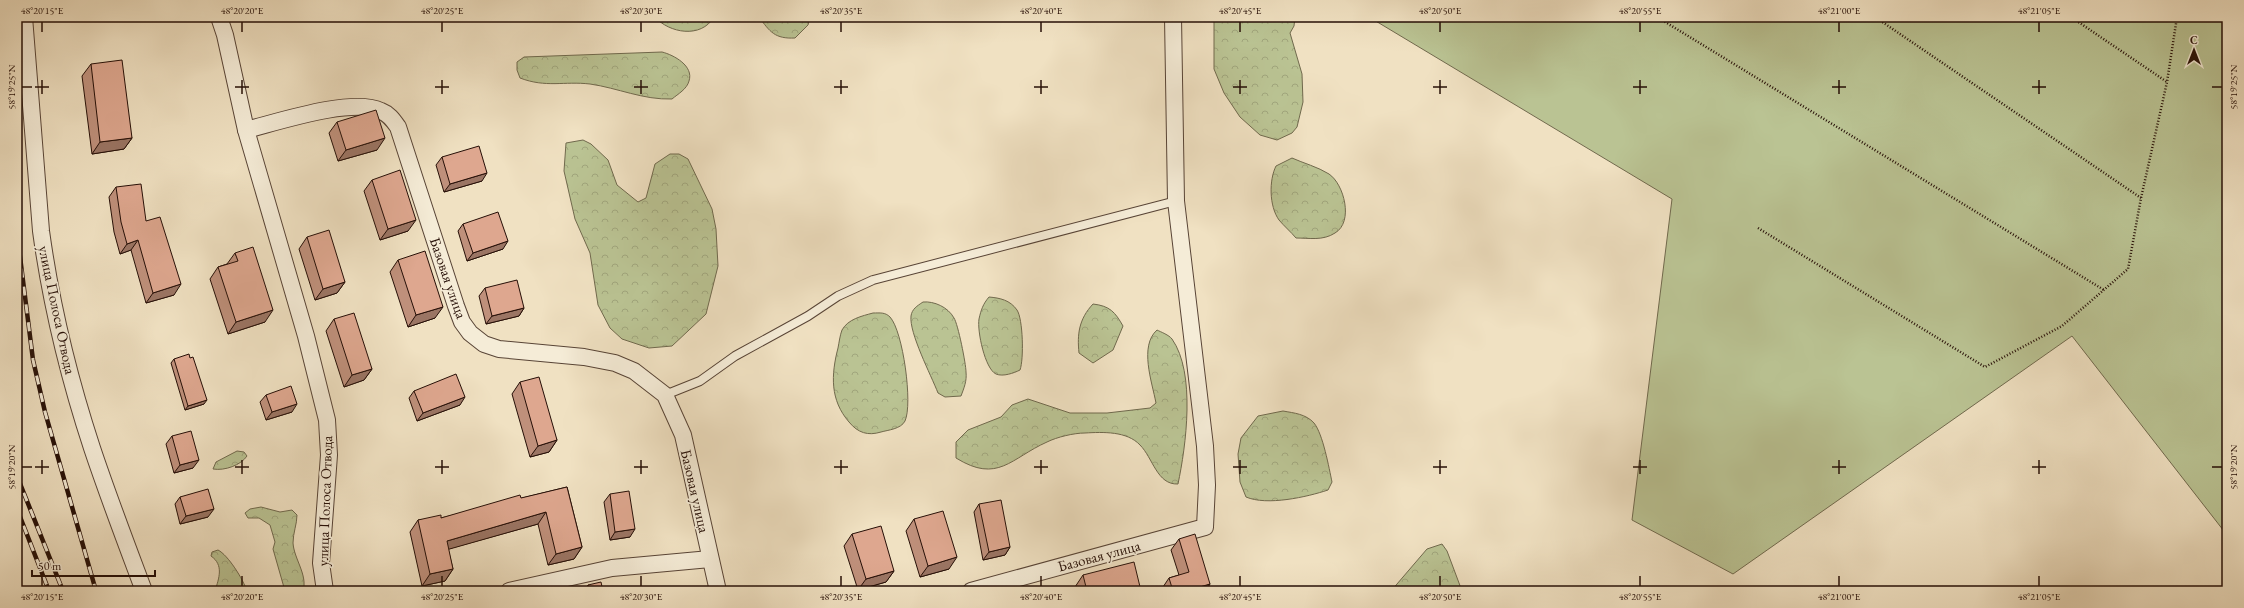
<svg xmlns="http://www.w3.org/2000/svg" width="2244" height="608" viewBox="0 0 2244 608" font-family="'EB Garamond',serif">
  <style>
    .green { fill: #bac393; stroke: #70694d }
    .forest { fill: url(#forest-crowns); stroke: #70694d }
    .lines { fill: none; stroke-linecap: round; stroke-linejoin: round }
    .service-casing { stroke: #584436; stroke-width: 10 }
    .minor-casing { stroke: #584436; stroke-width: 18 }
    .path { stroke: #260f07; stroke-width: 2.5; stroke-dasharray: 1 2; stroke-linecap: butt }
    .service { stroke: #f5ecd7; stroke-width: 8 }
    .minor { stroke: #f5ecd7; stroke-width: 16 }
    .rail-casing { stroke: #260f07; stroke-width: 4.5 }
    .rail { stroke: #f5ecd7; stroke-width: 3; stroke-dasharray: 9; stroke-linecap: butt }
    .wall { fill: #bf907b; stroke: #260f07 }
    .shaded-wall { fill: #9b7564; stroke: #260f07 }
    .building { fill: #dea78f; stroke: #260f07 }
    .ticks { fill: none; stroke: #260f07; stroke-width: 1.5 }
    .labels { text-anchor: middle; stroke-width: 3.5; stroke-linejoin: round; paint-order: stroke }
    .street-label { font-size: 15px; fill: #260f07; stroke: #f5ecd7 }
    .neatline { fill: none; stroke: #260f07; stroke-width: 1.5 }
    .ticks-label { font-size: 10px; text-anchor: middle; fill: #260f07 }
  </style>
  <defs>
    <pattern id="forest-crowns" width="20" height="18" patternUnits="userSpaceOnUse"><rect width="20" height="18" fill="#bac393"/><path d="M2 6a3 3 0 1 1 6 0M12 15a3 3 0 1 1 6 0" fill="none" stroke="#a0a67d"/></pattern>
  </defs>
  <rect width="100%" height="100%" fill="#f0e1c2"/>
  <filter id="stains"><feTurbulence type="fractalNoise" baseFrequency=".005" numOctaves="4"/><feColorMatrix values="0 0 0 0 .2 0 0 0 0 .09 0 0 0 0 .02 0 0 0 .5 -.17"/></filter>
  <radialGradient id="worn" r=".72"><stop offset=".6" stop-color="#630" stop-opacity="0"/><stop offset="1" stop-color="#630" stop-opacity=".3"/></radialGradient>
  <path class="green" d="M1369 17H2227V535L2072 336 1733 574 1632 520 1672 199Z"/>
  <g class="forest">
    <path d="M655 17H714C701 39 669 33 655 17Z"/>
    <path d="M759 17H810L808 25 795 38C775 39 770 32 759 17Z"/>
    <path d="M1214 17H1295L1294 26 1290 33 1302 74 1303 102 1297 127 1292 133 1277 140 1260 135 1240 117 1224 93 1214 69Z"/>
    <path d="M662 52C674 55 694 66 689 81 687 89 678 94 672 99 643 100 618 88 590 84 564 81 546 88 520 78L517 70V62L524 57Z"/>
    <path d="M583 140 591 144 608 160 617 185 638 202 646 198 655 164 670 154H679L688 159 712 209 716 229 718 266 706 314 672 346 649 348 622 339 610 328 598 305 590 253 575 219 564 171 566 143Z"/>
    <path d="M1292 158C1303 163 1318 167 1329 174 1344 184 1354 222 1335 233 1323 241 1309 238 1296 238 1291 232 1284 226 1279 220 1269 206 1269 180 1276 166Z"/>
    <path d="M989 297C1000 298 1010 300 1017 310 1023 319 1024 359 1020 370 1014 373 1003 377 996 374 985 369 977 331 979 319 981 310 983 304 989 297Z"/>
    <path d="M923 302C934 301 948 307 954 318 958 324 966 364 966 372 967 381 964 388 961 396L945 397 938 393C931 375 909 333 911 316 912 309 917 306 923 302Z"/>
    <path d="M1093 304C1110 306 1115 312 1123 326L1113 350 1093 363 1079 353C1077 334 1079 319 1093 304Z"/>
    <path d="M873 313C880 313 885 312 890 317 903 331 913 404 905 421 901 429 888 430 881 432 868 436 858 433 849 422 830 400 831 375 838 348 839 343 840 335 842 330 848 319 862 316 873 313Z"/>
    <path d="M1157 330C1161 332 1169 335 1172 339 1196 373 1186 446 1178 484 1157 485 1153 458 1140 445 1127 431 1103 432 1085 433 1074 433 1057 437 1047 442 1011 458 998 484 956 458V442L968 430 1001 417 1012 405 1028 399 1070 413H1107L1150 408 1156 403C1152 382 1139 346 1157 330Z"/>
    <path d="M1283 411C1294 413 1306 414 1314 423 1323 434 1329 468 1332 482L1328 490C1307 497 1267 506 1246 497L1240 482 1238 454 1241 438 1258 416Z"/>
    <path d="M237 451 244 452 247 456C241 465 225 471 213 469L216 462Z"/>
    <path d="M261 507 280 512 292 510 297 515C297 524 293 533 293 543 294 559 308 575 303 591H285L273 549 275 542 270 525 259 518H248L245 513 250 509Z"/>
    <path d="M1442 544 1447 551 1462 591H1391L1427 549Z"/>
    <path d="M218 550C228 555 243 579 247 591H215C219 578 224 565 211 556L212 552Z"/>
  </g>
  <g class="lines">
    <g class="service-casing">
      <path id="service" d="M665 395 700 381 735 356 808 316 838 296 873 280 1176 201"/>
    </g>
    <g class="minor-casing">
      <g id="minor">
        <path d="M24 17 41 231C51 304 69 378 92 448 108 496 126 543 144 591"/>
        <path d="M219 17 225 35 246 130 306 336 327 420 329 455 321 563 325 591"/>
        <path d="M246 130C278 122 352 97 381 111 389 114 393 120 398 127L456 306 462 322 470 333 484 344 499 349 584 357 615 363 634 371 665 395 683 435 718 591"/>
        <path d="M509 591 612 568 710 559"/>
        <path d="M971 591 1205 527 1207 485 1205 446 1176 201 1173 17"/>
      </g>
    </g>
    <g class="path">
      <path d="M1657 17 2104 290"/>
      <path d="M1875 17 2141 198"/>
      <path d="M2071 17 2167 82"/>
      <path d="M1758 228 1985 367 2062 326 2128 269 2141 198 2167 82 2177 17"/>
    </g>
    <use href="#service" class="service"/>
    <use href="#minor" class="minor"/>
    <g class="rail-casing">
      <g id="rail">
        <path d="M17 233 33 360 45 412 96 591"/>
        <path d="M17 476 63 591"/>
        <path d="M17 509 49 591"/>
      </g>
    </g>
    <use href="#rail" class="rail"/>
  </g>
  <g class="wall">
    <path d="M91 64 132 138 124 149 92 154 82 76Z"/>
    <path d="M337 122 377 150 338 161 329 133Z"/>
    <path d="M442 157 482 181 444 192 436 165Z"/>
    <path d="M372 180 408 231 380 240 364 191Z"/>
    <path d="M116 187 146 221 174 295 146 303 131 250 120 254 114 232 109 197Z"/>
    <path d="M463 224 503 249 467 261 458 231Z"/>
    <path d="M307 237 345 282 337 293 315 300 299 249Z"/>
    <path d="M235 253 265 322 228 334 210 279 218 267 227 264Z"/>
    <path d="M398 260 435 318 408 327 390 272Z"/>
    <path d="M485 288 524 308 519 316 486 324 479 296Z"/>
    <path d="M334 319 372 369 364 380 344 387 326 331Z"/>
    <path d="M174 359 204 404 185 410 171 363Z"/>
    <path d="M520 382 557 440 549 452 530 457 512 394Z"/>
    <path d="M414 391 460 405 417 421 409 398Z"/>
    <path d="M266 395 292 412 266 420 260 402Z"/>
    <path d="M172 436 193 468 174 473 166 444Z"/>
    <path d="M567 487 582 547 574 559 548 565 538 524 448 549 453 569 445 581 422 586 410 532 418 520 441 518Z"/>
    <path d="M610 494 630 537 610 540 604 502Z"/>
    <path d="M180 497 208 517 180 524 175 504Z"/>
    <path d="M979 504 1010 547 1005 555 983 560 974 512Z"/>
    <path d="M914 519 949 569 920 577 906 531Z"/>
    <path d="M852 534 894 571 886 582 858 590 844 546Z"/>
    <path d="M1179 539 1210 584 1205 591H1161V590L1169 578 1179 575 1171 550Z"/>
    <path d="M1083 575 1141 591H1076L1075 587Z"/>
    <path d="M588 585 603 591H584Z"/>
  </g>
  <g class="shaded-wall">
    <path d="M132 138 124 149 92 154 100 142Z"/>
    <path d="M385 138 377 150 338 161 346 150Z"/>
    <path d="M487 173 482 181 444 192 450 184Z"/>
    <path d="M416 220 408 231 380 240 388 229Z"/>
    <path d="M138 240 131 250 120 254 127 244Z"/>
    <path d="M508 241 503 249 467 261 473 253Z"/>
    <path d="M345 282 337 293 315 300 323 289Z"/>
    <path d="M181 284 174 295 146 303 153 293Z"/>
    <path d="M443 307 435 318 408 327 416 315Z"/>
    <path d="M524 308 519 316 486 324 492 316Z"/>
    <path d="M273 310 265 322 228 334 236 322Z"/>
    <path d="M372 369 364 380 344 387 352 375Z"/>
    <path d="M465 397 460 405 417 421 423 413Z"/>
    <path d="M207 400 204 404 185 410 188 406Z"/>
    <path d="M297 404 292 412 266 420 272 412Z"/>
    <path d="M557 440 549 452 530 457 538 446Z"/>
    <path d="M199 460 193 468 174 473 180 465Z"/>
    <path d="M214 509 208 517 180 524 186 516Z"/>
    <path d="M546 512 538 524 439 552 447 541Z"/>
    <path d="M635 529 630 537 610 540 615 532Z"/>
    <path d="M582 547 574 559 548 565 556 554Z"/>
    <path d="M1010 547 1005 555 983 560 989 552Z"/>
    <path d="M957 557 949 569 920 577 928 566Z"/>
    <path d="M453 569 445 581 422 586 430 574Z"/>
    <path d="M894 571 886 582 858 590 866 579Z"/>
    <path d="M1210 584 1205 591H1192L1193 589Z"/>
  </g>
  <g class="building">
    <path d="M122 60 132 138 100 142 91 64Z"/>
    <path d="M376 110 385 138 346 150 337 122Z"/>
    <path d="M479 146 487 173 450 184 442 157Z"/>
    <path d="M400 170 416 220 388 229 372 180Z"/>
    <path d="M141 184 146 221 160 217 181 284 153 293 138 240 127 244 121 222 116 187Z"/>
    <path d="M498 212 508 241 473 253 463 224Z"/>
    <path d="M329 230 345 282 323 289 307 237Z"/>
    <path d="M253 247 273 310 236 322 218 267 238 261 235 253Z"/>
    <path d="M425 251 443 307 416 315 398 260Z"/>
    <path d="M517 280 524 308 492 316 485 288Z"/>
    <path d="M354 313 372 369 352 375 334 319Z"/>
    <path d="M189 354 190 358 193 357 207 400 188 406 174 359Z"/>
    <path d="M456 374 465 397 423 413 414 391Z"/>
    <path d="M539 377 557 440 538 446 520 382Z"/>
    <path d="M291 386 297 404 272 412 266 395Z"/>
    <path d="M191 431 199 460 180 465 172 436Z"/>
    <path d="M567 487 582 547 556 554 546 512 447 541 453 569 430 574 418 520 441 515V518L520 495 521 498Z"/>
    <path d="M208 489 214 509 186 516 180 497Z"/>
    <path d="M629 491 635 529 615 532 610 494Z"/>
    <path d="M1001 500 1010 547 989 552 979 504Z"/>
    <path d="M943 511 957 557 928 566 914 519Z"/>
    <path d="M881 526 894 571 866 579 852 534Z"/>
    <path d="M1195 534 1210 584 1193 589V591H1173L1169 578 1189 572 1179 539Z"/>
    <path d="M1134 562 1141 591H1087L1083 575Z"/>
    <path d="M601 582 603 591H589L588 585Z"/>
    <path d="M539 587V591H521Z"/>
    <path d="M1029 589 1030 591H1020Z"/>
  </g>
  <path class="ticks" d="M42 22V32M242 22V32M442 22V32M641 22V32M841 22V32M1041 22V32M1240 22V32M1440 22V32M1640 22V32M1839 22V32M2039 22V32M42 80V94M242 80V94M442 80V94M641 80V94M841 80V94M1041 80V94M1240 80V94M1440 80V94M1640 80V94M1839 80V94M2039 80V94M22 87H32M35 87H49M235 87H249M435 87H449M634 87H648M834 87H848M1034 87H1048M1233 87H1247M1433 87H1447M1633 87H1647M1832 87H1846M2032 87H2046M2212 87H2222M42 460V474M242 460V474M442 460V474M641 460V474M841 460V474M1041 460V474M1240 460V474M1440 460V474M1640 460V474M1839 460V474M2039 460V474M22 467H32M35 467H49M235 467H249M435 467H449M634 467H648M834 467H848M1034 467H1048M1233 467H1247M1433 467H1447M1633 467H1647M1832 467H1846M2032 467H2046M2212 467H2222M42 576V586M242 576V586M442 576V586M641 576V586M841 576V586M1041 576V586M1240 576V586M1440 576V586M1640 576V586M1839 576V586M2039 576V586"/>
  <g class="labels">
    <g class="street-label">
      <text transform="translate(448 278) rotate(71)" y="5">Базовая улица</text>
      <text transform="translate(57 310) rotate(78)" y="5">улица Полоса Отвода</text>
      <text transform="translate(695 491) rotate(77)" y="5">Базовая улица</text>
      <text transform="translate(325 501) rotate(-88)" y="5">улица Полоса Отвода</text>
      <text transform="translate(1099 556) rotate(-15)" y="5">Базовая улица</text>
    </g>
  </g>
  <rect width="2244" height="608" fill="none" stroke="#f0e1c2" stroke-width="44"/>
  <g transform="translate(2194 50)" stroke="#f5ecd7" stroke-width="3" paint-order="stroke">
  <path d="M0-3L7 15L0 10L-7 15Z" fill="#260f07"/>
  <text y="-6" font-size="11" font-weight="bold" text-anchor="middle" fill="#260f07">С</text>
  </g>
  <path d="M32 570v6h123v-6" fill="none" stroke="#260f07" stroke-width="2"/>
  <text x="38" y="570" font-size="12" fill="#260f07" stroke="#f5ecd7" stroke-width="3" paint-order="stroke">50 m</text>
  <rect x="22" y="22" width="2200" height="564" class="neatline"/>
  <g class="ticks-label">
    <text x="42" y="14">48°20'15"E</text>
    <text x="242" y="14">48°20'20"E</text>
    <text x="442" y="14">48°20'25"E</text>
    <text x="641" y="14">48°20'30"E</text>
    <text x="841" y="14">48°20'35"E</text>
    <text x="1041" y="14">48°20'40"E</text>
    <text x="1240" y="14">48°20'45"E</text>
    <text x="1440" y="14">48°20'50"E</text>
    <text x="1640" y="14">48°20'55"E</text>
    <text x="1839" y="14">48°21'00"E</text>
    <text x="2039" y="14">48°21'05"E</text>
    <text transform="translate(11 87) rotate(-90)" y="4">58°19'25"N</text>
    <text transform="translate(2233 87) rotate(-90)" y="4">58°19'25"N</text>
    <text transform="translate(11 467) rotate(-90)" y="4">58°19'20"N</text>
    <text transform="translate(2233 467) rotate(-90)" y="4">58°19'20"N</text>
    <text x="42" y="600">48°20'15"E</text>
    <text x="242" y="600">48°20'20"E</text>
    <text x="442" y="600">48°20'25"E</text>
    <text x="641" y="600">48°20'30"E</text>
    <text x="841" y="600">48°20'35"E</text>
    <text x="1041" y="600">48°20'40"E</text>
    <text x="1240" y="600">48°20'45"E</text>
    <text x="1440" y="600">48°20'50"E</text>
    <text x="1640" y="600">48°20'55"E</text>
    <text x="1839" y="600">48°21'00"E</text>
    <text x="2039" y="600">48°21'05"E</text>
  </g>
  <rect width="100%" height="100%" filter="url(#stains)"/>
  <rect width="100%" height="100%" fill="url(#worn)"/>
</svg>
